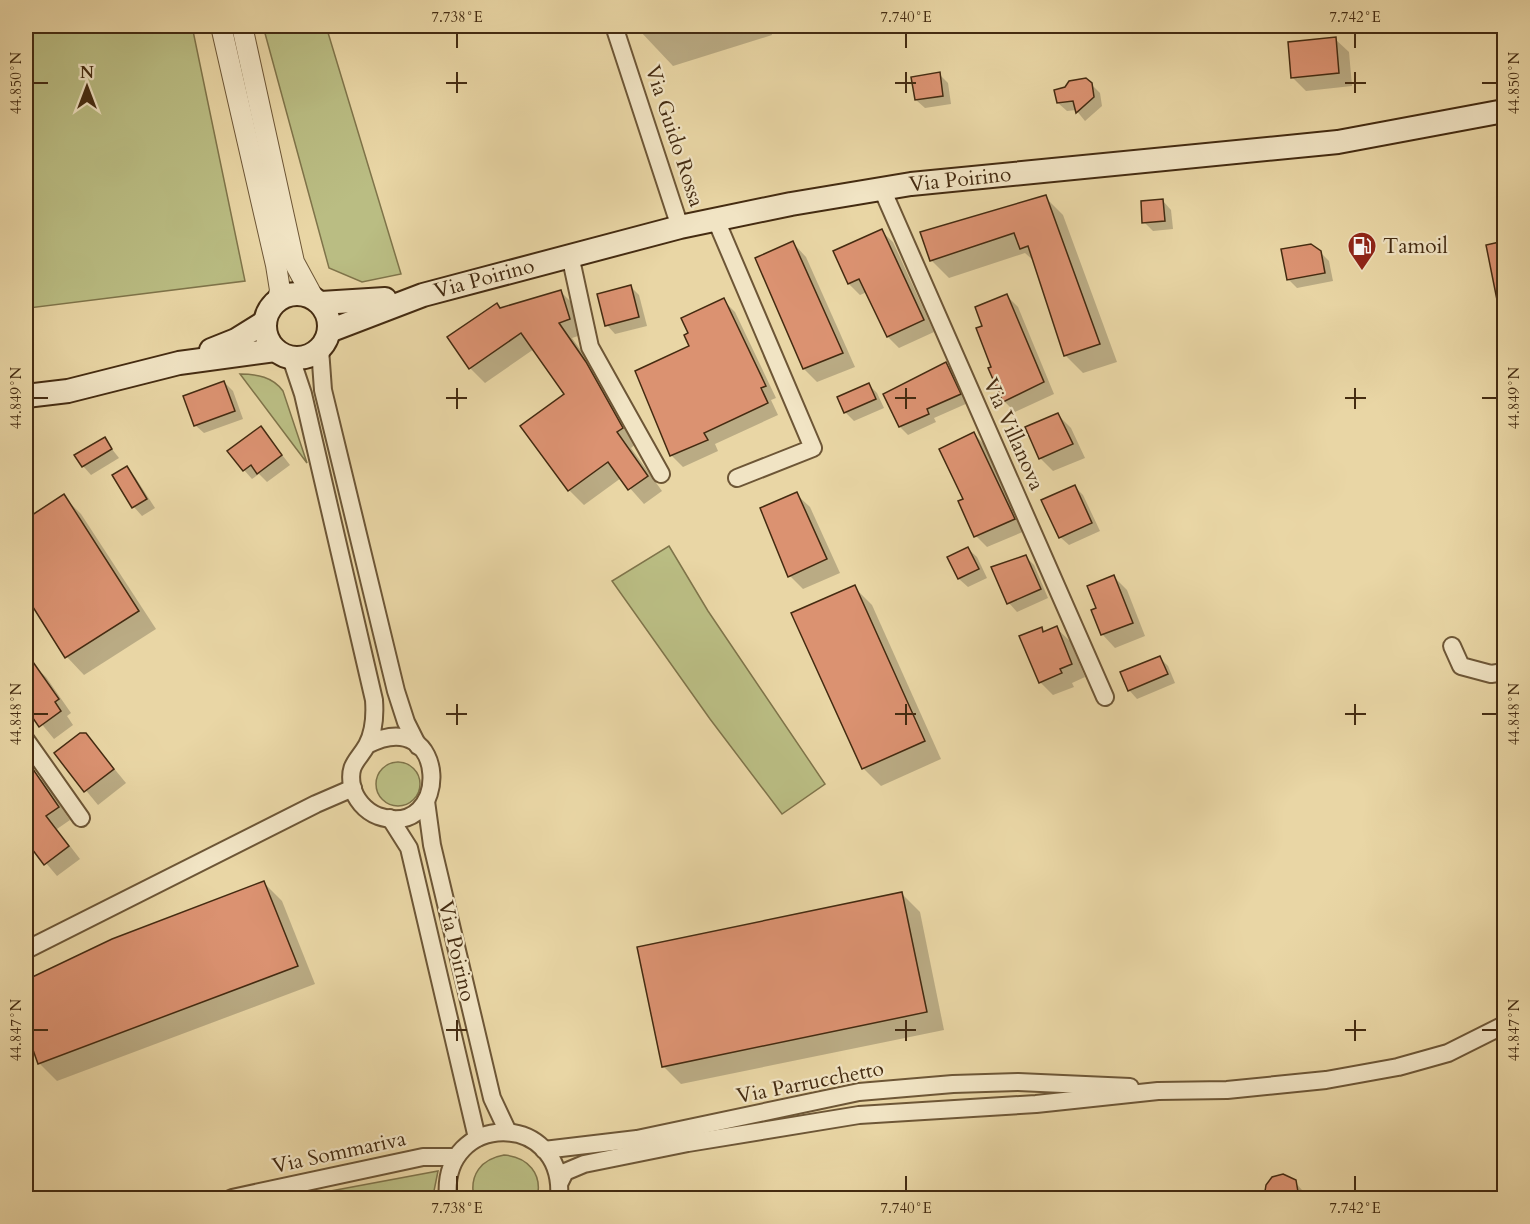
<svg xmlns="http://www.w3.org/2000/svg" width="1530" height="1224" viewBox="0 0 1530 1224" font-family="Cardo,serif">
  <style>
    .green { fill: #babd83; stroke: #7f744a; stroke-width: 1.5 }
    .shadow { fill: #0003 }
    .building { fill: #db9271; stroke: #442b11; stroke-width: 1.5 }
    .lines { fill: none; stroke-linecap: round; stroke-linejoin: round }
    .minor-casing { stroke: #6d5636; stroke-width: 20 }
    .tertiary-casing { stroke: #6d5636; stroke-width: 22 }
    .secondary-casing { stroke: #442b11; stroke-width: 26 }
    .minor { stroke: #f1e4c4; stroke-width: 16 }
    .tertiary { stroke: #f1e4c4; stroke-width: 20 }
    .secondary { stroke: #f1e4c4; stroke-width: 22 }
    .ticks { fill: none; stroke: #442b11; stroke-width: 2 }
    .labels { text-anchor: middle; stroke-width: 4.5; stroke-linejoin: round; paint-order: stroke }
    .street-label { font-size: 21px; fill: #442b11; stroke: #f1e4c4 }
    .poi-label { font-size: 21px; fill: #442b11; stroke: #f1e4c4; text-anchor: start }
    .neatline { fill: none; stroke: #442b11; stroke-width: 2 }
    .ticks-label { font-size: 15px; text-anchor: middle; fill: #442b11 }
  </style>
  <rect width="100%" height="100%" fill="#e9d6a5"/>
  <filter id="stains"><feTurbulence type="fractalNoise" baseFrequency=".00333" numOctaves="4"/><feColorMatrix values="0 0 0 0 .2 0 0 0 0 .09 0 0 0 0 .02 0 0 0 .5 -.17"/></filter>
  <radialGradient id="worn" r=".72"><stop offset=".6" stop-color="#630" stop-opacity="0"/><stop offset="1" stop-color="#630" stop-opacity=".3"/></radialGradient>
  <g class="green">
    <path d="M36 26H192L245 281 29 308 26 285V27Z"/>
    <path d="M263 26H326L401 274 362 282 329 268Z"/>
    <path d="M240 374C257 374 273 377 283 391L307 463Z"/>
    <path d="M669 546 708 611 825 784 782 814 710 719 612 581Z"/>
    <circle cx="398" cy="784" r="22"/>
    <path d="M504 1155C528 1157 543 1174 537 1198H474C469 1175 481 1159 504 1155Z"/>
    <path d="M438 1171 433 1196 420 1198H293Z"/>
  </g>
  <g class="shadow">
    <path d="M638 26H769L772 35 673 66 640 31Z"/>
    <path d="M1335 39 1349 52 1352 86 1306 91 1292 77Z"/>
    <path d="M939 74 948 83 951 104 925 108 916 100Z"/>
    <path d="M1091 84 1100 93 1102 106 1085 121 1076 110 1067 111 1058 103Z"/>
    <path d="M1045 197 1063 215 1117 362 1083 373 1065 355 1034 261 1025 253 949 278 931 260Z"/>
    <path d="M1163 201 1171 210 1173 229 1153 231 1144 222Z"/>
    <path d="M881 231 893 242 934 332 899 348 888 337 867 292 860 295 849 284 835 252Z"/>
    <path d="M793 243 806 257 855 367 817 382 804 369Z"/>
    <path d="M1504 243V330L1488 246Z"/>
    <path d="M1320 252 1329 261 1333 281 1297 288 1289 280Z"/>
    <path d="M630 286 639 295 647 326 615 334 607 325Z"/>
    <path d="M560 291 576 307 584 334 572 338 601 378 637 443 631 448 662 491 644 504 621 478 584 505 569 490 566 394 534 349 485 383 470 368 501 309Z"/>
    <path d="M1007 296 1018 307 1054 394 1015 412 1004 401 984 327Z"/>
    <path d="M723 300 735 312 776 398 771 400 778 415 715 444 718 451 683 467 671 455 691 347Z"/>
    <path d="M946 364 955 372 968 403 934 418 936 422 908 435 900 427Z"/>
    <path d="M224 382 233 391 243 419 204 433 195 425Z"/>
    <path d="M869 385 877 393 884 408 854 421 845 412Z"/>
    <path d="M1058 415 1071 428 1085 458 1053 471 1040 458Z"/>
    <path d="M261 428 290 465 267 482 259 474 252 479 244 470Z"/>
    <path d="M974 434 985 445 1025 531 987 547 976 536 965 500Z"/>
    <path d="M104 439 119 458 91 475 83 466Z"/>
    <path d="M127 468 135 477 155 508 142 516 134 507 114 476Z"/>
    <path d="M1074 486 1083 495 1100 531 1069 545 1060 537Z"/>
    <path d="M796 494 810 507 840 573 803 589 790 576Z"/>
    <path d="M63 496 81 514 156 629 84 675 67 657 26 593V521Z"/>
    <path d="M968 549 977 557 987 578 968 587 959 579Z"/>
    <path d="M1025 556 1034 565 1048 598 1017 612 1009 603Z"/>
    <path d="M1114 577 1127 590 1145 636 1115 648 1102 634Z"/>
    <path d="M854 587 872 605 941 759 881 786 863 768Z"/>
    <path d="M1056 628 1070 641 1085 677 1072 683 1074 687 1053 695 1040 682 1041 629 1045 632Z"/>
    <path d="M1160 658 1168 666 1175 683 1137 699 1129 690Z"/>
    <path d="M32 664 46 677 71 713 67 716 73 725 54 739 26 705V669Z"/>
    <path d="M84 732 126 783 98 805 56 754Z"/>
    <path d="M32 771 45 783 70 820 57 829 80 859 57 876 35 850 38 848 26 830V776Z"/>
    <path d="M264 883 282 901 315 984 57 1081 39 1063 26 1026V982L113 940Z"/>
    <path d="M902 894 920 912 944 1030 681 1084 663 1066Z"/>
    <path d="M1295 1182 1309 1198H1269L1267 1193Z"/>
  </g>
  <g class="building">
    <path d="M1336 37 1339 73 1291 78 1288 42Z"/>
    <path d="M940 72 943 96 915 100 911 77Z"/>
    <path d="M1086 78 1092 83 1094 97 1076 113 1073 101 1057 103 1054 90 1065 87 1069 81Z"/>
    <path d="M1046 195 1100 344 1064 356 1028 246 1020 249 1014 233 930 261 920 232Z"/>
    <path d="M1163 199 1165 221 1142 223 1141 201Z"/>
    <path d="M882 229 924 320 887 337 859 279 848 284 833 251Z"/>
    <path d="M793 241 843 353 803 369 755 258Z"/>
    <path d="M1504 241V299L1497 300 1486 245Z"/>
    <path d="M1311 244 1321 251 1325 273 1287 280 1281 249Z"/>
    <path d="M631 285 639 317 605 326 597 294Z"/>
    <path d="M561 290 570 319 559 323 586 362 623 428 617 432 648 476 628 490 608 462 568 491 520 426 564 394 521 333 469 369 447 337 497 303 500 308Z"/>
    <path d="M1007 294 1044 382 1003 402 988 368 991 367 976 328 982 326 975 307Z"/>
    <path d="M724 298 766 386 761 388 768 403 704 433 708 440 670 456 635 371 689 346 684 335 688 333 681 318Z"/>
    <path d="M946 362 961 394 927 409 929 414 899 427 883 394Z"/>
    <path d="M224 381 235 411 194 426 183 396Z"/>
    <path d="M869 383 876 399 844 413 837 397Z"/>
    <path d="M1058 413 1073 444 1039 459 1025 427Z"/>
    <path d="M261 426 282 455 257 474 251 465 243 471 227 451Z"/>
    <path d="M974 432 1015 519 974 537 958 501 963 499 939 449Z"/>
    <path d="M105 437 112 449 82 467 74 455Z"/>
    <path d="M127 466 147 499 132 508 112 475Z"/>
    <path d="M1075 485 1092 523 1059 538 1041 500Z"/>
    <path d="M797 492 827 559 788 577 760 508Z"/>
    <path d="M64 494 139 611 65 658 26 596V519Z"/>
    <path d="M968 547 979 569 958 579 947 557Z"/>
    <path d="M1026 555 1041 589 1007 604 991 567Z"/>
    <path d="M1114 575 1133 623 1101 635 1091 610 1096 608 1087 586Z"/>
    <path d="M855 585 925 741 862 769 791 613Z"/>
    <path d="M1057 626 1072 664 1060 669 1062 673 1039 683 1019 636 1042 627 1043 632Z"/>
    <path d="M26 652 59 699 55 702 61 711 39 727 26 708Z"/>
    <path d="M1160 656 1168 674 1128 691 1120 672Z"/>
    <path d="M80 733H86L114 769 84 792 54 753Z"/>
    <path d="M26 759 59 807 46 816 69 846 44 865 26 841Z"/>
    <path d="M264 881 298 966 38 1064 26 1030V980L112 939Z"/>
    <path d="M902 892 927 1012 662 1067 637 947Z"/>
    <path d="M1283 1174 1296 1180 1299 1198H1264L1266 1185 1272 1177Z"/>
  </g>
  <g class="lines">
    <g class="minor-casing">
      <g id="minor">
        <path d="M614 26 680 227"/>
        <path d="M882 189 1105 697"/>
        <path d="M716 220 813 448 737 478"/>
        <path d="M570 255 590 347 661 474"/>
        <path d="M320 349 323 390 396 691 406 722 418 746"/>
        <path d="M291 358 303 394 374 700C375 714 374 732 367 745 358 761 348 764 352 786 355 799 365 811 378 816 452 842 450 702 367 745"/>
        <path d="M1452 646 1461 666 1491 674 1504 672"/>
        <path d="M26 740 81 818"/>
        <path d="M426 801 432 845 492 1098 508 1132"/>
        <path d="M390 818 409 848 477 1138"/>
        <path d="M26 950 316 804 353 788"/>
        <path d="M544 1150 637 1139 859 1092 953 1084 1018 1082 1130 1087"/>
        <path d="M560 1182 565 1172 584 1164 688 1143 859 1115 1036 1104 1158 1091 1227 1090 1326 1080 1398 1067 1448 1053 1504 1025"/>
        <path d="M232 1198 423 1157H456"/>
        <path d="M448 1198C440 1111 566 1110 559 1198"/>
      </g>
    </g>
    <g class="tertiary-casing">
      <g id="tertiary">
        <path d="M221 26 276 265 280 290 278 300"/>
        <path d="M242 26 294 262 313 297"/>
      </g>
    </g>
    <g class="secondary-casing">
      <g id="secondary">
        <circle cx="297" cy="326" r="32"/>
        <path d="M321 303 385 299"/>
        <path d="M329 331 423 295 680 227 791 204 911 184 1338 142 1504 111"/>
        <path d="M211 350 236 340 265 322"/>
        <path d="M26 396 68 391 179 363 275 350"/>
      </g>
    </g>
    <use href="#minor" class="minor"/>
    <use href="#tertiary" class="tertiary"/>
    <use href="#secondary" class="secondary"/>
  </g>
  <path class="ticks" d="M457 33V48M906 33V48M1355 33V48M457 72V93M906 72V93M1355 72V93M33 83H48M446 83H467M895 83H916M1345 83H1366M1482 83H1497M457 388V409M906 388V409M1355 388V409M33 398H48M446 398H467M895 398H916M1345 398H1366M1482 398H1497M457 704V725M906 704V725M1355 704V725M33 714H48M446 714H467M895 714H916M1345 714H1366M1482 714H1497M457 1020V1041M906 1020V1041M1355 1020V1041M33 1030H48M446 1030H467M895 1030H916M1345 1030H1366M1482 1030H1497M457 1176V1191M906 1176V1191M1355 1176V1191"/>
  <defs>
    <g id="fuel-pin" transform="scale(1.5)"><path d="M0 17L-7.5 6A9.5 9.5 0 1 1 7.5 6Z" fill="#8f2418" stroke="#f1e4c4"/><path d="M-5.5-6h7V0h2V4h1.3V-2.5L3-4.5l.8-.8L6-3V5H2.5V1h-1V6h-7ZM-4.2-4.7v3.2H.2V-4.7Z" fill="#fff"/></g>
  </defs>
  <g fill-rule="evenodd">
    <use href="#fuel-pin" x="1362" y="246"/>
  </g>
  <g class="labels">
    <g class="street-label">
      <text transform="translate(675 136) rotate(72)" y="7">Via Guido Rossa</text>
      <text transform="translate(960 179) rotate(-6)" y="7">Via Poirino</text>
      <text transform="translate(484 278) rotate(-15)" y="7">Via Poirino</text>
      <text transform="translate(1014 434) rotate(66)" y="7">Via Villanova</text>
      <text transform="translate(457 951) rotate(77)" y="7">Via Poirino</text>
      <text transform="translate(810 1082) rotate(-11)" y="7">Via Parrucchetto</text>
      <text transform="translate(339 1152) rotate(-12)" y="7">Via Sommariva</text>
    </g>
    <g class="poi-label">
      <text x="1383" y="253">Tamoil</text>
    </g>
  </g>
  <rect width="1530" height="1224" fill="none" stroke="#e9d6a5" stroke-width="66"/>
  <g transform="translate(87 87)" stroke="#f1e4c4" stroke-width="4.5" paint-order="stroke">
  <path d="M0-4.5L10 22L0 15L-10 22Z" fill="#442b11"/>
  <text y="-9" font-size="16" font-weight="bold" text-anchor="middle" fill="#442b11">N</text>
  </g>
  <rect x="33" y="33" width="1464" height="1158" class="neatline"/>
  <g class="ticks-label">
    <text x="457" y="22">7.738°E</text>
    <text x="906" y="22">7.740°E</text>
    <text x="1355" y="22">7.742°E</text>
    <text transform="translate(16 83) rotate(-90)" y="5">44.850°N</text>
    <text transform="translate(1514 83) rotate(-90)" y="5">44.850°N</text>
    <text transform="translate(16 398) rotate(-90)" y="5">44.849°N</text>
    <text transform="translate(1514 398) rotate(-90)" y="5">44.849°N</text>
    <text transform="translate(16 714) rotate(-90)" y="5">44.848°N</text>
    <text transform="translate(1514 714) rotate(-90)" y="5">44.848°N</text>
    <text transform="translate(16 1030) rotate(-90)" y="5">44.847°N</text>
    <text transform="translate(1514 1030) rotate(-90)" y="5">44.847°N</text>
    <text x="457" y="1213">7.738°E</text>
    <text x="906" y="1213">7.740°E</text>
    <text x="1355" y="1213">7.742°E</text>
  </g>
  <rect width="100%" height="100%" filter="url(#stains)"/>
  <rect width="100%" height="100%" fill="url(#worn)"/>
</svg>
